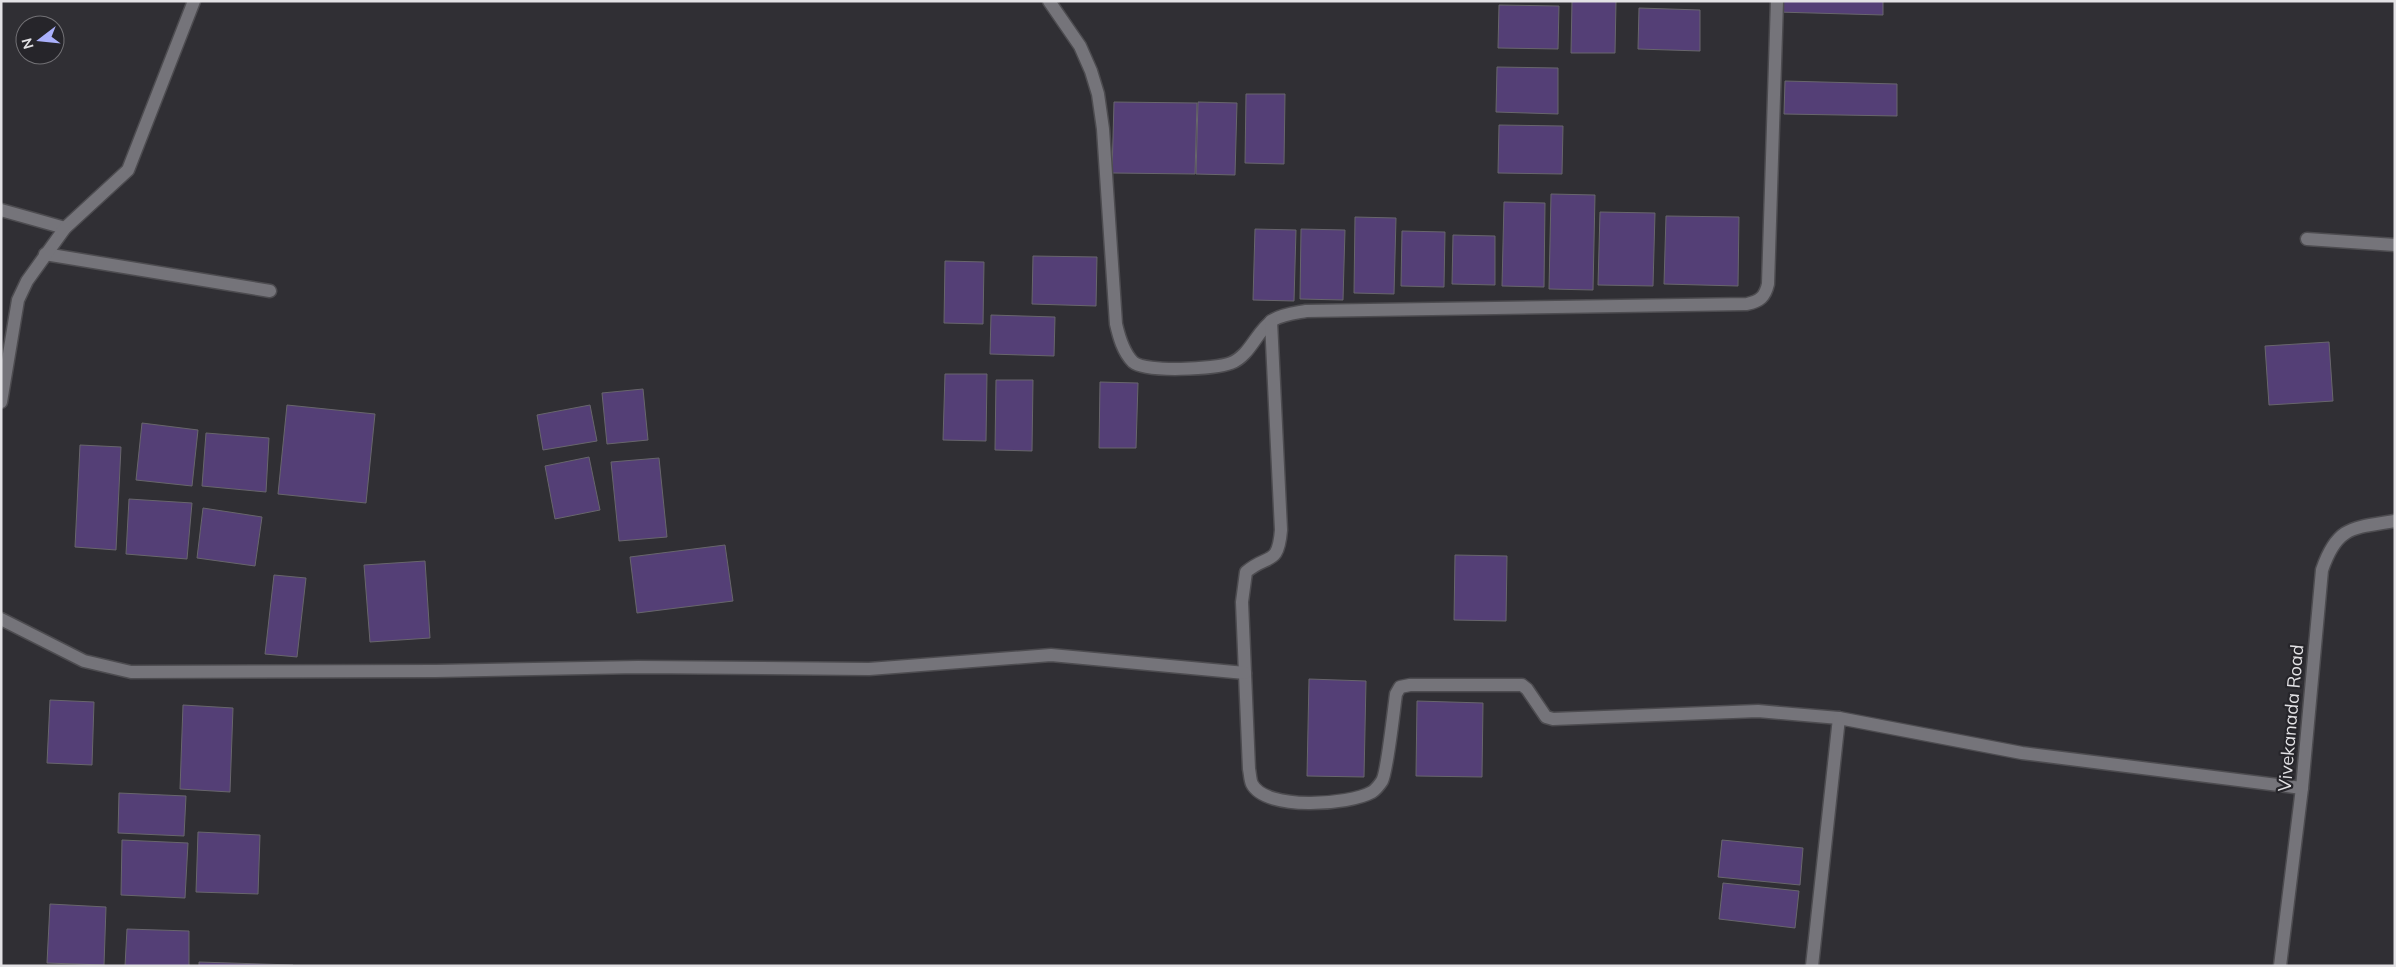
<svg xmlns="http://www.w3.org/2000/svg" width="2396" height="967" viewBox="0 0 2396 967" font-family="Mulish,sans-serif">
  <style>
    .building { fill: #543f76; stroke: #68666c }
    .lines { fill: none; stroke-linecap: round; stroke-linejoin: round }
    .minor-casing { stroke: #4d4c50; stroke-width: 15 }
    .minor { stroke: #75747a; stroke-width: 12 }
    .labels { text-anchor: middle; stroke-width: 4.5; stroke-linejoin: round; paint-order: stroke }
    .street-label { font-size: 18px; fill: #e3e2e5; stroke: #26252a }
  </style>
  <rect width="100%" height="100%" fill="#302f34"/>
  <g class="building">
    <path d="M1572 1H1616L1615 53H1571Z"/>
    <path d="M1777 1H1883V15L1777 12Z"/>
    <path d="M1499 5 1559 6 1558 49 1498 48Z"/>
    <path d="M1639 8 1700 10V51L1638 49Z"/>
    <path d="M1497 67 1558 68V114L1496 112Z"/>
    <path d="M1785 81 1897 84V116L1784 114Z"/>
    <path d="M1246 94H1285L1284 164 1245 163Z"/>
    <path d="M1114 102 1197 103 1195 174 1112 173Z"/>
    <path d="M1198 102 1237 103 1235 175 1196 174Z"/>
    <path d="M1499 125 1563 126 1562 174 1498 173Z"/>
    <path d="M1551 194 1595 195 1593 290 1549 289Z"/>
    <path d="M1504 202 1545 203 1544 287 1502 286Z"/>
    <path d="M1600 212 1655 213 1653 286 1598 285Z"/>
    <path d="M1666 216 1739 217 1738 286 1664 284Z"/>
    <path d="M1355 217 1396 218 1394 294 1354 293Z"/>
    <path d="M1255 229 1296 230 1294 301 1253 300Z"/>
    <path d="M1301 229 1345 230 1343 300 1300 299Z"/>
    <path d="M1402 231 1445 232 1444 287 1401 286Z"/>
    <path d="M1453 235 1495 236V285L1452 284Z"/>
    <path d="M1033 256 1097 257 1096 306 1032 304Z"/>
    <path d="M945 261 984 262 983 324 944 323Z"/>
    <path d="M991 315 1055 317 1054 356 990 354Z"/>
    <path d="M2329 342 2333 401 2269 405 2265 346Z"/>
    <path d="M945 374H987L986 441 943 440Z"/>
    <path d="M996 380H1033L1032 451 995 450Z"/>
    <path d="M1100 382 1138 383 1136 448H1099Z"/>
    <path d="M643 389 648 440 607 444 602 393Z"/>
    <path d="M287 405 375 414 366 503 278 494Z"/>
    <path d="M590 405 597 441 543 450 537 415Z"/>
    <path d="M142 423 198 430 192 486 136 480Z"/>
    <path d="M206 433 269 438 266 492 202 486Z"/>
    <path d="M80 445 121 447 116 550 75 547Z"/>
    <path d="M589 457 600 510 555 519 545 466Z"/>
    <path d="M659 458 667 537 619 541 611 462Z"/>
    <path d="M129 499 192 503 187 559 126 554Z"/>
    <path d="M203 508 262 517 255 566 197 558Z"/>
    <path d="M725 545 733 601 637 613 630 557Z"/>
    <path d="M1455 555 1507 556 1506 621 1454 620Z"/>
    <path d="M425 561 430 638 370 642 364 565Z"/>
    <path d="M274 575 306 578 297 657 265 654Z"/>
    <path d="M1309 679 1366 681 1364 777 1307 776Z"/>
    <path d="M50 700 94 702 92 765 47 763Z"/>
    <path d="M1417 701 1483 703 1482 777 1416 776Z"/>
    <path d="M183 705 233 708 230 792 180 789Z"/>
    <path d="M119 793 186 796 184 836 118 833Z"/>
    <path d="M198 832 260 835 258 894 196 892Z"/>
    <path d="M122 840 188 843 185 898 121 895Z"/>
    <path d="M1722 840 1803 848 1800 885 1718 877Z"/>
    <path d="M1723 883 1799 891 1795 928 1719 919Z"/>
    <path d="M50 904 106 907 104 965 47 963Z"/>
    <path d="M127 929 189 931V966H125Z"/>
    <path d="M199 962 293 965V966H199Z"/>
  </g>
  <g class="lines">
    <g class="minor-casing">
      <g id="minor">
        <path d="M1049 1 1080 46 1091 71 1098 94 1103 129 1116 324C1119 337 1123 352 1133 362 1146 373 1215 369 1231 363 1250 356 1257 330 1273 320 1283 314 1295 313 1306 311L1747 304C1760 301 1765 297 1768 284L1777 1"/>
        <path d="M1 210 65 228"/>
        <path d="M2307 239 2395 245"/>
        <path d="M45 254 270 291"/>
        <path d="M1271 321 1281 530C1278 567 1268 553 1246 572L1242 602 1249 769C1250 773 1250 780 1252 784 1266 811 1349 805 1372 792 1375 790 1380 784 1382 781 1387 773 1394 708 1396 694L1400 687 1410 685H1522L1527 689 1546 717 1553 719 1758 711 1839 718"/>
        <path d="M1 402 18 300 27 281 65 228 128 170 194 1"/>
        <path d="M1 619 84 661 131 672 436 671 638 667 869 669 1051 655 1245 673"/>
        <path d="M1812 966 1839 718 2022 753 2302 788"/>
        <path d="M2280 966 2302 788 2322 570C2337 526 2352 528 2395 521"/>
      </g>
    </g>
    <use href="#minor" class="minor"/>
  </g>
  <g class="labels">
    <g class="street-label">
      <text transform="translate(2291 718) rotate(-85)" y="6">Vivekanada Road</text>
    </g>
  </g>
  <rect width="2396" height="967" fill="none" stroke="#e3e2e5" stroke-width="5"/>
  <g transform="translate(40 40) rotate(254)"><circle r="24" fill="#26252a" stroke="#727175"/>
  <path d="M0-4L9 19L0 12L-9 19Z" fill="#aab0fb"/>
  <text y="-8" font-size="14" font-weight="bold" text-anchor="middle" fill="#e3e2e5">N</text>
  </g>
</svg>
